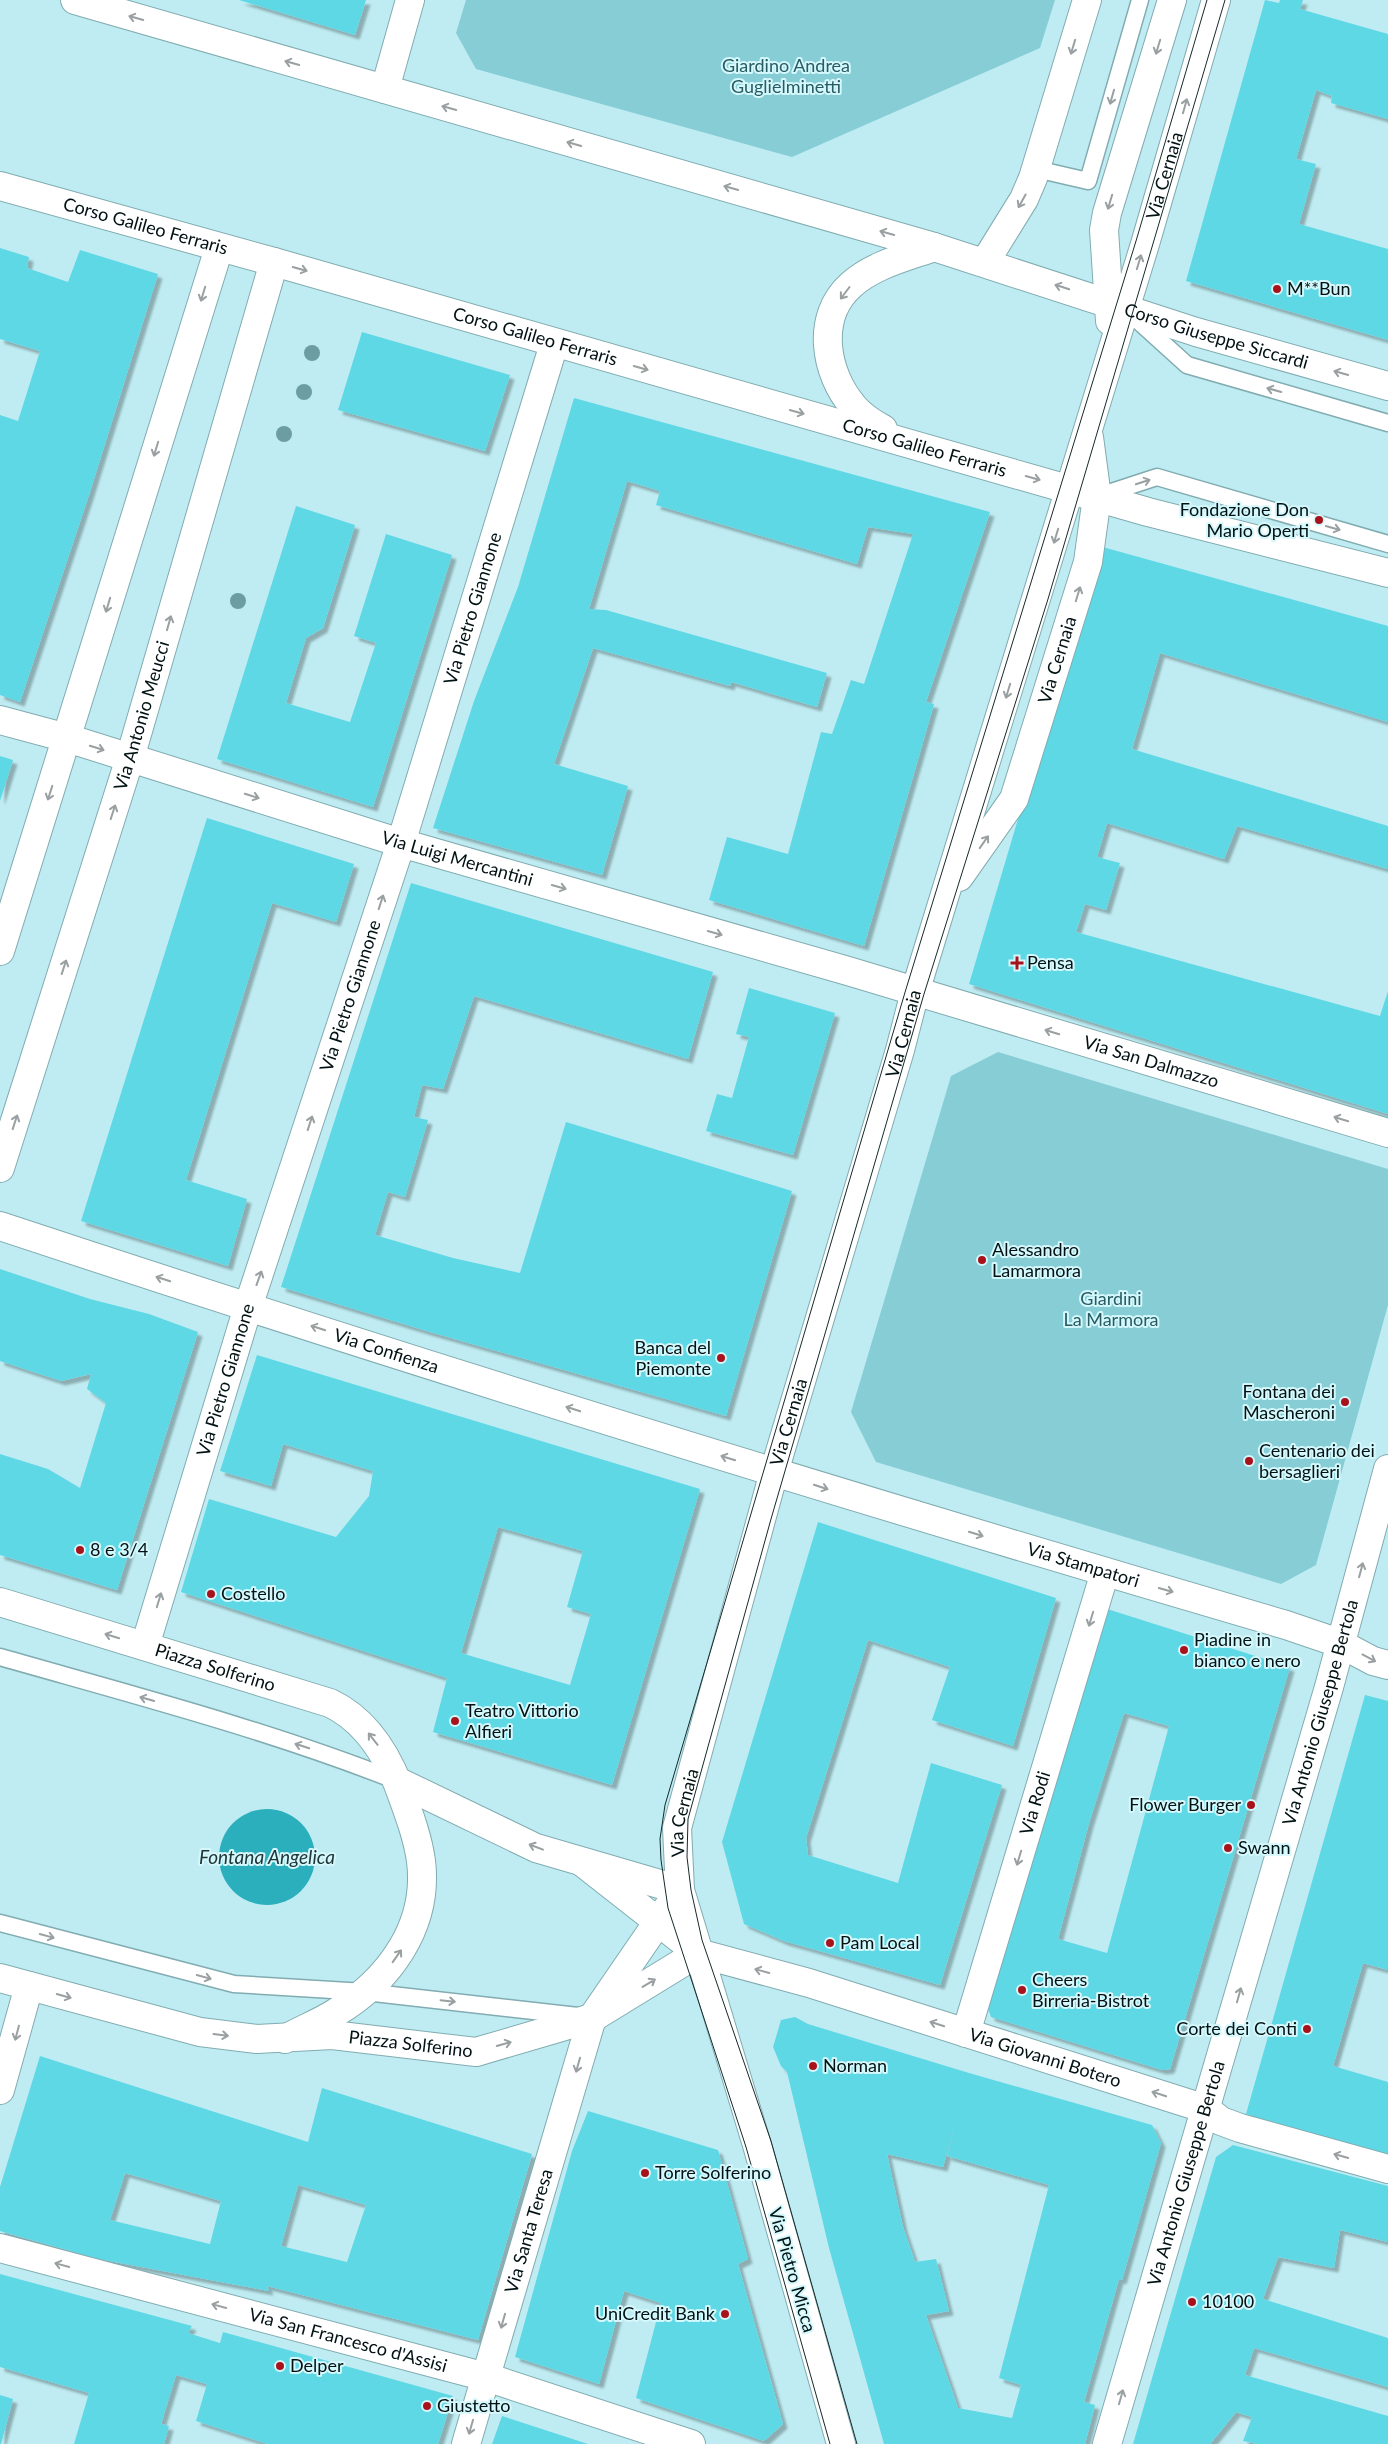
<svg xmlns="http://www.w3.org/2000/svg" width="1388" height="2444" viewBox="0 0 1388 2444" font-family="Lato,sans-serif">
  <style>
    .green { fill: #86cdd6 }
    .water { fill: #2bafbd }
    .building { fill: #5fd8e6; fill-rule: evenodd; filter: url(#shadow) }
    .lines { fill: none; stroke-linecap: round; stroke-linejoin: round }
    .lane-casing { stroke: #81acb1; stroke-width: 19 }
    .street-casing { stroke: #81acb1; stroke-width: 30 }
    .secondary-casing { stroke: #81acb1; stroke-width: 30 }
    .lane { stroke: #fff; stroke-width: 16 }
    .street { stroke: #fff; stroke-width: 28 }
    .secondary { stroke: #fff; stroke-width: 28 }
    .tram { stroke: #16292b; stroke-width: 1 }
    .tree { fill: #6c9da3 }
    .oneway { stroke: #9aa0a1 }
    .poi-dot { fill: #a8121b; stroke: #d4f8fc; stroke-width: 2 }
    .labels { text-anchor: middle; stroke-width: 4; stroke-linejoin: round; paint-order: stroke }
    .park-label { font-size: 18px; fill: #285c62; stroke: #d4f8fc }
    .street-label { font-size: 18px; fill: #021113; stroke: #d4f8fc }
    .poi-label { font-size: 18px; fill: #021113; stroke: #d4f8fc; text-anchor: start }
    .water-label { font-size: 19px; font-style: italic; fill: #203538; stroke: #d4f8fc }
  </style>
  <defs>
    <filter id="shadow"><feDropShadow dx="4.5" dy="4.5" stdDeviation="1" flood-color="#0004"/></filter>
  </defs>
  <rect width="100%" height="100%" fill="#bfecf2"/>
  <g class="green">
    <path d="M466 0H1055L1040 48 792 157 476 69 456 33Z"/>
    <path d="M998 1052 1388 1169V1305L1316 1565 1281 1584 876 1462 851 1412 951 1076Z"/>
  </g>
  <circle class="water" cx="267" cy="1857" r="48"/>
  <g class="building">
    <path d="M239 0H366L355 35Z"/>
    <path d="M1265 0 1279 3 1280 0H1303L1300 9 1388 34V119L1331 103 1332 96 1316 90 1296 159 1316 164 1299 224 1388 249V340L1186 281Z"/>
    <path d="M0 248 29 257 27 268 68 282 80 250 158 274 89 495 20 702 0 695V415L18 421 40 351 0 339Z"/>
    <path d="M362 332 510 375 485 451 338 410Z"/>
    <path d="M574 398 990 512 926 702 934 704 864 946 709 900 727 837 788 854 821 732 832 734 851 680 864 684 913 534 868 527 857 564 656 505 660 491 627 481 589 609 606 610 827 673 817 707 731 682 730 686 593 648 554 764 628 786 602 875 433 828 474 701 518 587Z"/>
    <path d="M296 506 355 525 323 628 306 638 286 703 350 722 376 643 354 636 386 534 452 555 373 807 217 759Z"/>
    <path d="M1099 546 1388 626V722L1160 653 1132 749 1388 826V869L1237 826 1224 859 1107 823 1097 857 1120 863 1106 910 1085 904 1076 932 1380 1016 1388 991V1114L969 984Z"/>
    <path d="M0 756 13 760 0 801Z"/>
    <path d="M207 818 354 864 336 922 272 903 186 1180 247 1199 228 1266 81 1221Z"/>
    <path d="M411 883 713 972 688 1059 474 996 443 1089 422 1085 414 1117 428 1120 405 1197 388 1192 375 1235 453 1258 520 1273 566 1122 792 1191 726 1416 430 1332 281 1287Z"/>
    <path d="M749 988 835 1013 793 1155 706 1131 717 1094 732 1098 749 1037 736 1034Z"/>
    <path d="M0 1269 90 1299 149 1314 198 1332 117 1590 0 1555V1454L48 1469 80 1488 106 1403 87 1389 91 1374 61 1381 0 1361Z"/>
    <path d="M257 1355 700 1489 612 1785 433 1732 447 1678 181 1592 209 1499 336 1537 369 1496 373 1471 283 1444 271 1486 220 1471ZM498 1527 583 1551 567 1607 591 1614 570 1685 461 1653Z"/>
    <path d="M818 1522 1056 1598 1013 1746 932 1720 950 1667 868 1640 806 1838 808 1855 898 1883 931 1763 1002 1785 940 1985 784 1941 744 1924 722 1842Z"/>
    <path d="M1101 1607 1290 1667 1170 2069 1162 2070 991 2017 983 1995ZM1124 1713 1169 1726 1107 1953 1058 1939 1089 1823Z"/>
    <path d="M1365 1695 1388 1701V1970L1363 1963 1333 2066 1388 2082V2155L1246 2114Z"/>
    <path d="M795 2017 808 2024 969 2073 1152 2125 1161 2143 1122 2280 1119 2279 1084 2402 1095 2405 1085 2444H884L829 2248 787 2072 781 2066 773 2047 781 2020ZM955 2124 947 2156 1049 2185 999 2378 1021 2385 1012 2418 958 2408 926 2315 949 2311 936 2259 915 2262 903 2227 887 2154 943 2167Z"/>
    <path d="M40 2056 308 2142 322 2088 532 2154 478 2340 267 2286 269 2291 99 2259 0 2231V2187ZM125 2173 221 2201 210 2244 110 2220ZM298 2185 366 2205 347 2262 281 2246Z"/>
    <path d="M588 2111 718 2150 748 2259 738 2264 783 2424 764 2441 636 2398 661 2303 624 2291 599 2384 515 2357 572 2151Z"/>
    <path d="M1233 2145 1388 2186V2242L1340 2230 1334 2268 1278 2257 1263 2299 1388 2338V2387L1254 2348 1245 2375 1388 2416V2444H1258L1243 2441 1252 2417 1236 2412 1210 2444H1133L1216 2157Z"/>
    <path d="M0 2274 192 2326 188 2333 220 2343 223 2332 453 2396 438 2444H268L196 2421 207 2384 176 2375 161 2424 169 2426 164 2444H74L89 2393 0 2367Z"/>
    <path d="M0 2395 13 2399 1 2444H0Z"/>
    <path d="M502 2416 588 2444H492Z"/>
  </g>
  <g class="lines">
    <g class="lane-casing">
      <g id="lane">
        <path d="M1036 169 1088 181 1140 0"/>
        <path d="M1134 317 1187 365 1388 423"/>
        <path d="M1099 496 1157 477 1388 544"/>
        <path d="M0 1657C133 1695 268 1730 397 1781"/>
        <path d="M0 1923 234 1984 365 1992 578 2016"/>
      </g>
    </g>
    <g class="street-casing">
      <g id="street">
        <path d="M385 89 410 0"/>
        <path id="s1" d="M0 720 67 738 401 843 848 971 1388 1133"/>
        <path d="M0 951 219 248"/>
        <path id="s2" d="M0 1168 130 758 274 262"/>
        <path id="s3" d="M0 1226C426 1367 855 1499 1286 1625L1339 1643 1373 1661 1388 1665"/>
        <path id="s4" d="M145 1646 248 1307 401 843 554 344"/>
        <path id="s5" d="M582 1862 698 1953 809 1983 1206 2109 1221 2121 1240 2128 1388 2169"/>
        <path id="s6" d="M966 2033 1105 1572"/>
        <path d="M0 2090 29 1986"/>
        <path id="s7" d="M0 2248 486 2377 691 2444"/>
        <path id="s8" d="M466 2444 592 2018 680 1890"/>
        <path id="s9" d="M1107 2444 1329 1687 1388 1469"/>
      </g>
    </g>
    <g class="secondary-casing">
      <g id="secondary">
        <path id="s10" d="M75 0 934 247 1196 332 1388 386"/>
        <path id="s11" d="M0 186 274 262 1148 512 1388 573"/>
        <path d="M985 262 1024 199 1033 178 1087 0"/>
        <path d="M1110 321 1104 230 1107 213 1172 0"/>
        <path d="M883 429C872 423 861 416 853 406 825 373 815 317 851 285 873 265 906 257 934 247"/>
        <path id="s12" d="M959 877 1014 799 1083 578 1088 562 1097 497 1089 437"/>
        <path id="s13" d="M0 1602 330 1703C368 1721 389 1758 402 1795 410 1817 418 1839 421 1861 429 1926 389 1981 335 2013 319 2023 301 2030 285 2039"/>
        <path d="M397 1781 536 1848 680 1890"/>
        <path id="s14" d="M0 1978 200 2032 257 2039 332 2035 476 2052 592 2018 698 1953"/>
        <path id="s15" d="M841 2444 757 2145 680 1890 677 1828 774 1472 900 1050 915 992 1145 244 1216 0"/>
      </g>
    </g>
    <use href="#lane" class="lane"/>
    <use href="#street" class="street"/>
    <use href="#secondary" class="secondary"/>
    <g class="tram">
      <path d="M830 2444 746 2147 668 1908 661 1860 660 1839 665 1805 906 989 1136 241 1207 0"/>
      <path d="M857 2444 771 2141 702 1940 691 1890 687 1857 688 1819 771 1519 924 994 1048 599 1225 0"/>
    </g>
  </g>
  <g class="tree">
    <circle cx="312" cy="353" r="8"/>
    <circle cx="304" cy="392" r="8"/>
    <circle cx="284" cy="434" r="8"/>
    <circle cx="238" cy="601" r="8"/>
  </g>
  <defs><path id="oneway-shaft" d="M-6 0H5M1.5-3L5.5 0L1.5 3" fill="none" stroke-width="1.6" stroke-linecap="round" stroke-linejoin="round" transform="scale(1.25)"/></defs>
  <g class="oneway">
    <use href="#oneway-shaft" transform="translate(136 18) rotate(-164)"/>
    <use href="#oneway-shaft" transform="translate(1073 47) rotate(107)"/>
    <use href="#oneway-shaft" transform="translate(1158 47) rotate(107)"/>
    <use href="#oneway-shaft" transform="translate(292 63) rotate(-164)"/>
    <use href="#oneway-shaft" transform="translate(1112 97) rotate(106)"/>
    <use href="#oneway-shaft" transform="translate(1185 106) rotate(-74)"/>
    <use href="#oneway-shaft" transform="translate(449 108) rotate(-164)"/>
    <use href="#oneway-shaft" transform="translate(574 144) rotate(-164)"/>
    <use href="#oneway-shaft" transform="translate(731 188) rotate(-164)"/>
    <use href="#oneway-shaft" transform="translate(1022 201) rotate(119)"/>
    <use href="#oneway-shaft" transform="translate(1110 202) rotate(107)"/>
    <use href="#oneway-shaft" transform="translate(887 233) rotate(-164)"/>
    <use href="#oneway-shaft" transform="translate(1139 262) rotate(-73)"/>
    <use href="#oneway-shaft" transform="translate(300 269) rotate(16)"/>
    <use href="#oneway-shaft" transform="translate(1062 287) rotate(-162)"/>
    <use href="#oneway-shaft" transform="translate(845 293) rotate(127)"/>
    <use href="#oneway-shaft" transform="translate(203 294) rotate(107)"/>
    <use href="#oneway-shaft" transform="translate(641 368) rotate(16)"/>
    <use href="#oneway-shaft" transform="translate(1341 373) rotate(-164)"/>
    <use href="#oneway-shaft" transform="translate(1274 390) rotate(-164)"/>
    <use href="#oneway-shaft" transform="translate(797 412) rotate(16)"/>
    <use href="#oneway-shaft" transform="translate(156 449) rotate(107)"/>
    <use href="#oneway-shaft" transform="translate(1033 478) rotate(16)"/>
    <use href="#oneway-shaft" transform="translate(1143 482) rotate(-18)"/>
    <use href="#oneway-shaft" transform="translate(1333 528) rotate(16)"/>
    <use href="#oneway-shaft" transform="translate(1056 536) rotate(107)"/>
    <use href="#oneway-shaft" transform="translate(1078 594) rotate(-73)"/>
    <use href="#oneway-shaft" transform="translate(108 605) rotate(107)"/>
    <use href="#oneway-shaft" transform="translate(169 623) rotate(-74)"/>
    <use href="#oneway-shaft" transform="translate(1008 691) rotate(107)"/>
    <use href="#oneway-shaft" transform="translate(97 748) rotate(17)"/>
    <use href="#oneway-shaft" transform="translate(50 793) rotate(108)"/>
    <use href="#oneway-shaft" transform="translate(252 796) rotate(17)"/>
    <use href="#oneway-shaft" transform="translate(113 812) rotate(-72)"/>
    <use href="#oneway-shaft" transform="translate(984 842) rotate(-55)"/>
    <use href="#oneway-shaft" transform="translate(559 887) rotate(16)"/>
    <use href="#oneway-shaft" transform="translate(381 902) rotate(-72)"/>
    <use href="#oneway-shaft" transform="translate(715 933) rotate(16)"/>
    <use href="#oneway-shaft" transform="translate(64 967) rotate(-72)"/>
    <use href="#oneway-shaft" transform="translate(1052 1032) rotate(-163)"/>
    <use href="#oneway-shaft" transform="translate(1341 1119) rotate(-163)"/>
    <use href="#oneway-shaft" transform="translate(15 1122) rotate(-72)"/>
    <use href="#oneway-shaft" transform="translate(310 1123) rotate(-72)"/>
    <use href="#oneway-shaft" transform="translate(259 1278) rotate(-70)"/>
    <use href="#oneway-shaft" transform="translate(163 1279) rotate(-162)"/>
    <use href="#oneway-shaft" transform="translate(318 1328) rotate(-162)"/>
    <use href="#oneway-shaft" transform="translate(573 1409) rotate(-162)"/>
    <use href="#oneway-shaft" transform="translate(728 1458) rotate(-163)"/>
    <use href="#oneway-shaft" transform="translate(821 1487) rotate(18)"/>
    <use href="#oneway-shaft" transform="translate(976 1534) rotate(17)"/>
    <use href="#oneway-shaft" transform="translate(1361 1570) rotate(-75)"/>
    <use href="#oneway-shaft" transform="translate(1166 1590) rotate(16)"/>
    <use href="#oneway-shaft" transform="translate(159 1600) rotate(-73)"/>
    <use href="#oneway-shaft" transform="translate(1091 1619) rotate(107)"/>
    <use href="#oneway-shaft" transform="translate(112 1636) rotate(-163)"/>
    <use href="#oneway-shaft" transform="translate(1369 1658) rotate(28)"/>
    <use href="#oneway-shaft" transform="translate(147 1699) rotate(-164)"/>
    <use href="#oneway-shaft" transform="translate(373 1739) rotate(-128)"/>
    <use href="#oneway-shaft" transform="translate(302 1746) rotate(-162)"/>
    <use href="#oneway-shaft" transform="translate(536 1847) rotate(-159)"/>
    <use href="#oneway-shaft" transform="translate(1019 1858) rotate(107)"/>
    <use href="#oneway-shaft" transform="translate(47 1936) rotate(15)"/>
    <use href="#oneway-shaft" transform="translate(397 1956) rotate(-55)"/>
    <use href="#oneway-shaft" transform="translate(762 1971) rotate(-165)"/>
    <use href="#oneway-shaft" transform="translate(204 1977) rotate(15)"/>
    <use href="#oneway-shaft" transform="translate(649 1983) rotate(-31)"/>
    <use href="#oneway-shaft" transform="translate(1239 1995) rotate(-74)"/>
    <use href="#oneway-shaft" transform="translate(64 1996) rotate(16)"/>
    <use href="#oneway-shaft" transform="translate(448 2001) rotate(6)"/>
    <use href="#oneway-shaft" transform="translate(937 2024) rotate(-162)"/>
    <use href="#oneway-shaft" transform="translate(17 2033) rotate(105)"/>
    <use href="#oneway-shaft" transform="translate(221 2035) rotate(7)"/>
    <use href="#oneway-shaft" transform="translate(504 2044) rotate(-16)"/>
    <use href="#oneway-shaft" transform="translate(578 2065) rotate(106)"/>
    <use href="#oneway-shaft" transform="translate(1159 2094) rotate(-162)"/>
    <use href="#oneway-shaft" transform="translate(1341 2156) rotate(-164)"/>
    <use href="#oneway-shaft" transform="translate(62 2265) rotate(-165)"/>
    <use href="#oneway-shaft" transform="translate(219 2306) rotate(-165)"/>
    <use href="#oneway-shaft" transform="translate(503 2321) rotate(106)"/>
    <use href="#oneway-shaft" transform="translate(1121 2397) rotate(-74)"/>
    <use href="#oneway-shaft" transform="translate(471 2427) rotate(106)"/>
  </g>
  <g class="poi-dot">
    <circle cx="1277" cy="289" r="5"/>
    <circle cx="1319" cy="520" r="5"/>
    <path d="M1014.5 955.5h5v5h5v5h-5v5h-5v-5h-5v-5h5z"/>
    <circle cx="982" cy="1260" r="5"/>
    <circle cx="721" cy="1358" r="5"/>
    <circle cx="1345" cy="1402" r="5"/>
    <circle cx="1249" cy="1461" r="5"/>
    <circle cx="80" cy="1550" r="5"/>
    <circle cx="211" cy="1594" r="5"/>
    <circle cx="1184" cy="1650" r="5"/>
    <circle cx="455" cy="1721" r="5"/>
    <circle cx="1251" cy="1805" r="5"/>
    <circle cx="1228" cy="1848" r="5"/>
    <circle cx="830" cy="1943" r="5"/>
    <circle cx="1022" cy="1990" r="5"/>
    <circle cx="1307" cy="2029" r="5"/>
    <circle cx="813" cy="2066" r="5"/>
    <circle cx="645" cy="2173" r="5"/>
    <circle cx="1192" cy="2302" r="5"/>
    <circle cx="725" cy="2314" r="5"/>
    <circle cx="280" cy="2366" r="5"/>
    <circle cx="427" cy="2406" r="5"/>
  </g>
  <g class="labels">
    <g class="park-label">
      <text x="786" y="72">Giardino Andrea<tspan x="786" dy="21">Guglielminetti</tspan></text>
      <text x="1111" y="1305">Giardini<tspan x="1111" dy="21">La Marmora</tspan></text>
    </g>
    <g class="street-label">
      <text dy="6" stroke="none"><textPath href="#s15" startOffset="2362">Via Cernaia</textPath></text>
      <text dy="6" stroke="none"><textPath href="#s11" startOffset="151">Corso Galileo Ferraris</textPath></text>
      <text dy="6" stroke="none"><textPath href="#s11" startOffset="556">Corso Galileo Ferraris</textPath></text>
      <text dy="6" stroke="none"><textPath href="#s10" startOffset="1190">Corso Giuseppe Siccardi</textPath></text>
      <text dy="6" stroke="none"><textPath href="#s11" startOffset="961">Corso Galileo Ferraris</textPath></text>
      <text dy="6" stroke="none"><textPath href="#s4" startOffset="1088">Via Pietro Giannone</textPath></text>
      <text dy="6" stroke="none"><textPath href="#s12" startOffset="241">Via Cernaia</textPath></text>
      <text dy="6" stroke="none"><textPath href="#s2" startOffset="474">Via Antonio Meucci</textPath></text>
      <text dy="6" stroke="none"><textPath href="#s1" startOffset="478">Via Luigi Mercantini</textPath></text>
      <text dy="6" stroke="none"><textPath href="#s4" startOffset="682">Via Pietro Giannone</textPath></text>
      <text dy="6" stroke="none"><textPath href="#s15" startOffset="1465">Via Cernaia</textPath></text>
      <text dy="6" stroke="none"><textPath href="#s1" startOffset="1201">Via San Dalmazzo</textPath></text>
      <text dy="6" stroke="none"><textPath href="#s3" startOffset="406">Via Confienza</textPath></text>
      <text dy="6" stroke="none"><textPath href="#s4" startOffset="278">Via Pietro Giannone</textPath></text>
      <text dy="6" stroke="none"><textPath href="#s15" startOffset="1060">Via Cernaia</textPath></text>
      <text dy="6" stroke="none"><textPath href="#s3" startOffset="1135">Via Stampatori</textPath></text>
      <text dy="6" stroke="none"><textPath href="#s13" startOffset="225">Piazza Solferino</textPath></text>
      <text dy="6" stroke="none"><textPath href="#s9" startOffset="762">Via Antonio Giuseppe Bertola</textPath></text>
      <text dy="6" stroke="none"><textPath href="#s6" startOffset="240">Via Rodi</textPath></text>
      <text dy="6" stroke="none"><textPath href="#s15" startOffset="655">Via Cernaia</textPath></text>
      <text dy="6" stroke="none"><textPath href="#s14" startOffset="419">Piazza Solferino</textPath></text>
      <text dy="6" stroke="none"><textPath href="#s5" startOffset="510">Via Giovanni Botero</textPath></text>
      <text dy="6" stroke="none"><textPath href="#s9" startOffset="282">Via Antonio Giuseppe Bertola</textPath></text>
      <text dy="6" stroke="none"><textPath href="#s8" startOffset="222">Via Santa Teresa</textPath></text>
      <text transform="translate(792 2270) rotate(74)" y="6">Via Pietro Micca</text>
      <text dy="6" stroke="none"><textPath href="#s7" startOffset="360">Via San Francesco d'Assisi</textPath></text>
    </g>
    <g class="poi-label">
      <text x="1287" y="295">M**Bun</text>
      <text x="1309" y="516" text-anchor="end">Fondazione Don<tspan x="1309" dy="21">Mario Operti</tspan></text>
      <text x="1027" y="969">Pensa</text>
      <text x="992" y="1256">Alessandro<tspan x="992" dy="21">Lamarmora</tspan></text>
      <text x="711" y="1354" text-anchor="end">Banca del<tspan x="711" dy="21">Piemonte</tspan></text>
      <text x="1335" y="1398" text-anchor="end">Fontana dei<tspan x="1335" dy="21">Mascheroni</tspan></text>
      <text x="1259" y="1457">Centenario dei<tspan x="1259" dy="21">bersaglieri</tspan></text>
      <text x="90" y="1556">8 e 3/4</text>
      <text x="221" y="1600">Costello</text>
      <text x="1194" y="1646">Piadine in<tspan x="1194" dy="21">bianco e nero</tspan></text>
      <text x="465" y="1717">Teatro Vittorio<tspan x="465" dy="21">Alfieri</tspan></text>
      <text x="1241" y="1811" text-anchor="end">Flower Burger</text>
      <text x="1238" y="1854">Swann</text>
      <text x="840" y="1949">Pam Local</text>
      <text x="1032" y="1986">Cheers<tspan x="1032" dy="21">Birreria-Bistrot</tspan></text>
      <text x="1297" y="2035" text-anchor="end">Corte dei Conti</text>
      <text x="823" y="2072">Norman</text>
      <text x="655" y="2179">Torre Solferino</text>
      <text x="1202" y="2308">10100</text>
      <text x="715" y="2320" text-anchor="end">UniCredit Bank</text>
      <text x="290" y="2372">Delper</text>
      <text x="437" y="2412">Giustetto</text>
    </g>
    <g class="water-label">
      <text x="267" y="1864">Fontana Angelica</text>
    </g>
  </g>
</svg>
